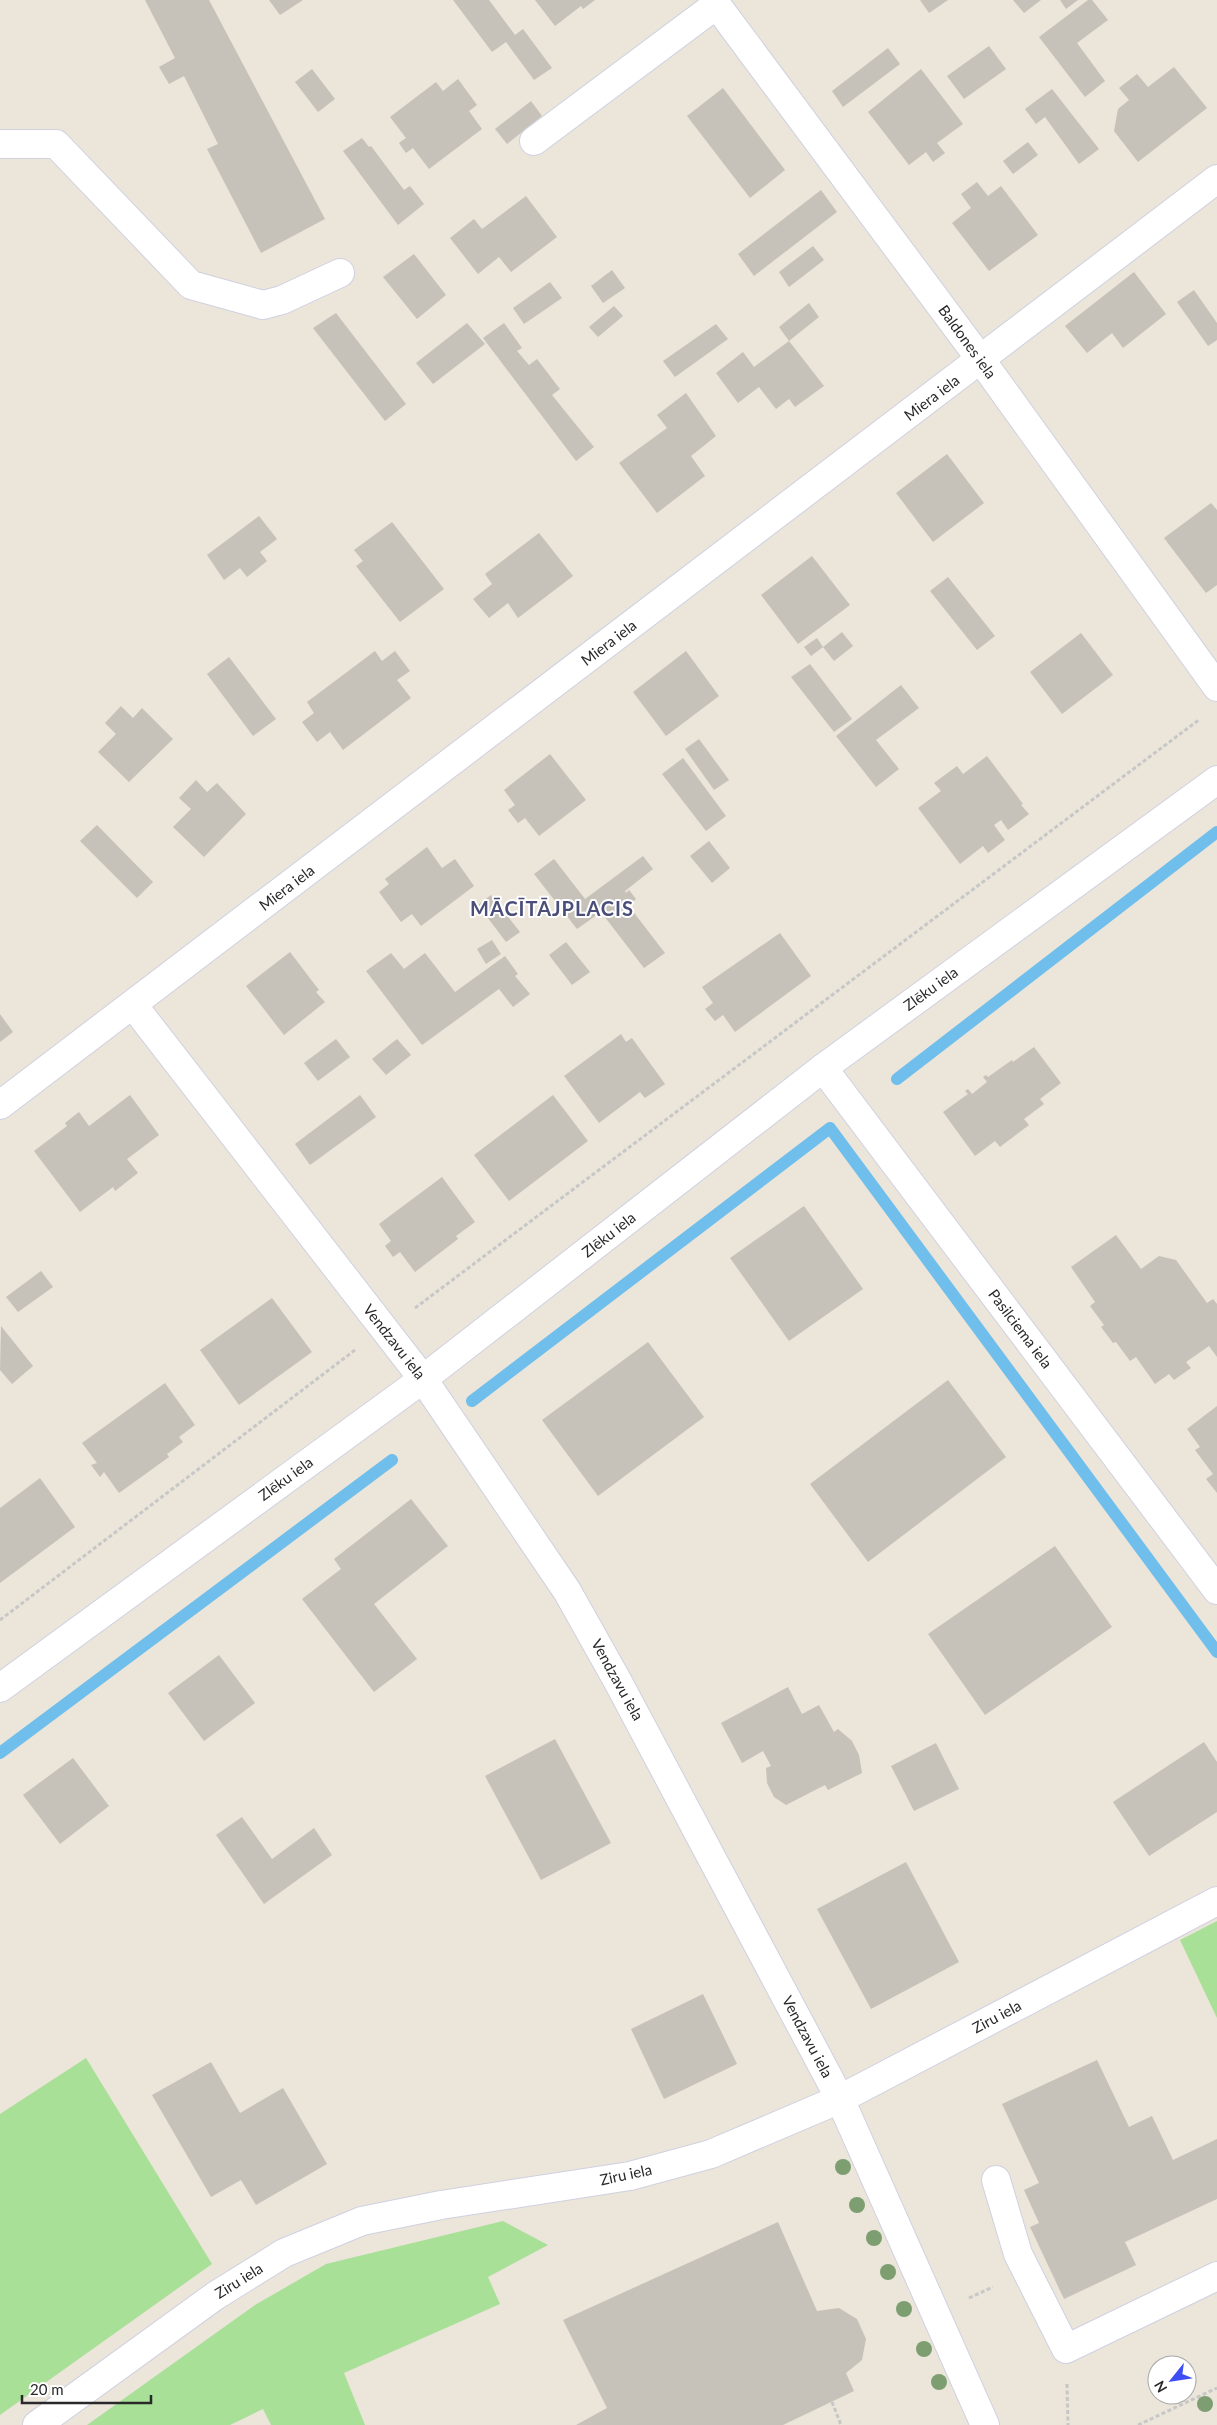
<svg xmlns="http://www.w3.org/2000/svg" width="1217" height="2425" viewBox="0 0 1217 2425" font-family="Lato,sans-serif">
  <style>
    .green { fill: #a9e098 }
    .lines { fill: none; stroke-linecap: round; stroke-linejoin: round }
    .stream { stroke: #6fbeeb; stroke-width: 12 }
    .building { fill: #c6c2ba }
    .minor-casing { stroke: #d0d1e1; stroke-width: 30 }
    .path { stroke: #c7c7c7; stroke-width: 3; stroke-dasharray: 4 2.5; stroke-linecap: butt }
    .minor { stroke: #fff; stroke-width: 28 }
    .tree { fill: #7d9e71 }
    .labels { text-anchor: middle; stroke-width: 4; stroke-linejoin: round; paint-order: stroke }
    .street-label { font-size: 15px; fill: #292929; stroke: #fff }
    .district-label { font-size: 20px; font-weight: bold; letter-spacing: 1px; fill: #4a4e78; stroke: #fff }
  </style>
  <rect width="100%" height="100%" fill="#ebe5da"/>
  <g class="green">
    <path d="M1217 1921V2018L1180 1940Z"/>
    <path d="M86 2058 212 2264 0 2415V2114Z"/>
    <path d="M503 2221 548 2245 488 2277 500 2304 344 2373 365 2425H271L263 2409 230 2425H87L255 2305 326 2264Z"/>
  </g>
  <g class="lines">
    <g class="stream">
      <path d="M897 1079 1217 832"/>
      <path d="M472 1401 830 1128 1217 1652"/>
      <path d="M0 1753 392 1460"/>
    </g>
  </g>
  <g class="building">
    <path d="M145 0H209L325 219 261 253 207 149 218 144 184 76 169 84 159 67 175 58Z"/>
    <path d="M269 0H303L280 15Z"/>
    <path d="M453 0H489L515 35 523 29 552 68 534 80 506 42 492 52Z"/>
    <path d="M535 0H595L583 9 581 6 555 26Z"/>
    <path d="M920 0H948L929 13Z"/>
    <path d="M1013 0H1041L1024 13Z"/>
    <path d="M1060 0H1078L1066 9Z"/>
    <path d="M1088 0H1092L1108 20 1077 43 1105 81 1085 97 1039 37Z"/>
    <path d="M989 46 1006 69 964 99 947 76Z"/>
    <path d="M888 48 900 64 843 107 832 91Z"/>
    <path d="M1174 67 1207 108 1138 162 1114 131 1118 109 1129 100 1119 88 1137 74 1148 87Z"/>
    <path d="M312 69 335 99 318 112 295 82Z"/>
    <path d="M921 69 963 124 937 143 945 153 933 162 926 152 909 165 868 112Z"/>
    <path d="M458 79 477 105 469 111 482 129 429 169 413 148 406 153 399 143 406 138 390 117 436 82 443 91Z"/>
    <path d="M723 88 785 170 750 198 687 116Z"/>
    <path d="M1052 89 1099 149 1079 164 1045 117 1036 124 1025 109Z"/>
    <path d="M531 101 542 116 507 144 495 129Z"/>
    <path d="M362 138 369 147 371 146 404 190 410 186 424 204 398 225 343 151Z"/>
    <path d="M1028 142 1038 155 1013 174 1003 161Z"/>
    <path d="M977 182 988 196 1001 186 1038 235 989 271 952 223 971 208 961 194Z"/>
    <path d="M821 190 837 212 754 276 738 254Z"/>
    <path d="M526 196 557 237 511 272 499 257 478 274 450 238 474 219 482 229Z"/>
    <path d="M813 246 824 260 789 287 779 272Z"/>
    <path d="M414 254 446 295 417 319 383 277Z"/>
    <path d="M612 270 625 288 603 303 591 286Z"/>
    <path d="M1134 272 1166 314 1123 348 1112 333 1087 353 1065 326Z"/>
    <path d="M550 282 562 298 524 324 513 308Z"/>
    <path d="M1194 290 1217 323V340L1208 346 1177 302Z"/>
    <path d="M809 303 819 317 789 341 824 386 795 407 789 399 776 409 759 387 738 403 716 373 743 352 754 367 789 341 779 327Z"/>
    <path d="M614 306 623 316 598 337 589 327Z"/>
    <path d="M336 313 406 404 385 421 313 328Z"/>
    <path d="M467 323 485 344 433 384 416 363Z"/>
    <path d="M504 323 522 348 517 351 529 365 537 359 560 389 552 395 594 447 576 461 483 338Z"/>
    <path d="M716 324 728 339 675 377 663 361Z"/>
    <path d="M686 393 716 436 691 456 705 476 657 513 619 463 667 428 657 415Z"/>
    <path d="M947 454 984 503 933 542 896 493Z"/>
    <path d="M1211 503 1217 510V585L1206 593 1164 538Z"/>
    <path d="M259 516 277 539 260 552 267 561 247 577 240 568 224 580 207 555Z"/>
    <path d="M392 522 444 589 400 622 356 566 363 561 354 550Z"/>
    <path d="M539 533 573 576 518 618 508 603 489 618 473 599 492 584 485 574Z"/>
    <path d="M812 556 850 605 798 644 761 595Z"/>
    <path d="M948 577 995 636 977 650 930 591Z"/>
    <path d="M842 632 853 646 834 661 823 647Z"/>
    <path d="M1081 633 1113 675 1062 714 1030 672Z"/>
    <path d="M817 638 823 647 811 656 804 647Z"/>
    <path d="M375 651 382 661 395 651 410 671 397 680 411 698 343 750 330 732 317 742 302 722 314 713 307 702Z"/>
    <path d="M686 651 719 696 666 736 633 692Z"/>
    <path d="M229 657 276 719 253 736 207 674Z"/>
    <path d="M810 664 852 719 834 732 791 677Z"/>
    <path d="M901 685 919 708 876 740 899 769 876 787 836 736Z"/>
    <path d="M121 706 133 718 142 708 173 739 129 782 98 752 116 734 105 723Z"/>
    <path d="M699 739 729 780 714 790 685 749Z"/>
    <path d="M550 754 586 800 539 836 525 818 518 823 508 810 515 805 504 790Z"/>
    <path d="M987 756 1023 804 1021 805 1029 814 1008 830 1001 820 994 825 1005 840 988 853 983 846 960 864 918 808 941 791 934 783 957 766 963 774Z"/>
    <path d="M683 758 726 816 706 831 662 774Z"/>
    <path d="M196 780 207 792 217 783 246 814 204 857 173 827 191 809 179 798Z"/>
    <path d="M97 825 153 882 137 898 80 841Z"/>
    <path d="M709 841 730 868 712 883 690 856Z"/>
    <path d="M427 847 442 868 455 859 474 886 421 926 412 914 401 922 379 892 389 884 385 879Z"/>
    <path d="M643 856 653 869 625 891 626 893 629 890 636 899 628 905 665 953 644 968 601 912 577 929 534 874 554 859 585 899Z"/>
    <path d="M491 895 520 932 506 942 478 905Z"/>
    <path d="M780 933 811 976 735 1032 723 1015 715 1021 705 1009 713 1003 702 987Z"/>
    <path d="M492 940 501 954 486 964 477 949Z"/>
    <path d="M566 942 590 972 572 985 549 955Z"/>
    <path d="M290 952 319 990 316 992 325 1002 284 1035 246 986Z"/>
    <path d="M391 953 404 969 425 953 455 992 505 956 518 974 515 976 530 994 513 1007 499 989 422 1045 366 971Z"/>
    <path d="M0 1014 13 1032 0 1042Z"/>
    <path d="M621 1034 626 1042 632 1038 665 1084 645 1098 640 1092 599 1123 564 1076Z"/>
    <path d="M336 1039 350 1057 318 1081 304 1063Z"/>
    <path d="M397 1039 411 1055 386 1075 372 1059Z"/>
    <path d="M1034 1047 1061 1083 1040 1099 1044 1104 1024 1119 1029 1125 1000 1147 995 1141 975 1156 943 1112 968 1094 965 1091 968 1089 972 1094 987 1082 983 1077 986 1075 988 1077 1012 1060 1013 1062Z"/>
    <path d="M130 1095 159 1135 127 1159 138 1173 115 1191 113 1187 80 1212 34 1151 67 1126 65 1123 79 1112 89 1126Z"/>
    <path d="M360 1095 376 1117 310 1165 295 1144Z"/>
    <path d="M553 1095 588 1141 509 1201 474 1155Z"/>
    <path d="M442 1177 475 1222 456 1236 458 1239 415 1272 400 1252 393 1257 385 1246 391 1241 379 1224Z"/>
    <path d="M804 1206 863 1289 789 1341 730 1258Z"/>
    <path d="M1116 1235 1141 1269 1159 1256 1176 1260 1207 1303 1213 1299 1217 1304V1357L1209 1346 1186 1362 1191 1368 1174 1380 1169 1374 1155 1384 1136 1357 1130 1361 1116 1342 1113 1343 1101 1327 1104 1325 1090 1306 1095 1302 1071 1267Z"/>
    <path d="M41 1271 53 1287 18 1312 6 1297Z"/>
    <path d="M272 1298 312 1352 239 1405 200 1350Z"/>
    <path d="M1 1326 33 1366 12 1384 0 1370Z"/>
    <path d="M648 1342 704 1417 598 1496 542 1420Z"/>
    <path d="M948 1380 1006 1457 868 1562 810 1484Z"/>
    <path d="M165 1383 195 1425 179 1437 183 1442 167 1454 169 1457 119 1493 104 1472 100 1477 91 1465 97 1463 82 1443Z"/>
    <path d="M1217 1406V1493L1206 1479 1213 1474 1195 1450 1200 1447 1187 1429Z"/>
    <path d="M40 1478 75 1527 0 1583V1508Z"/>
    <path d="M411 1499 448 1546 374 1604 417 1659 374 1692 302 1599 341 1569 334 1559Z"/>
    <path d="M1055 1546 1112 1627 985 1715 928 1634Z"/>
    <path d="M219 1655 255 1703 204 1741 168 1693Z"/>
    <path d="M788 1687 802 1714 819 1705 834 1732 838 1729 852 1741 859 1755 862 1773 828 1790 825 1785 786 1805 774 1797 767 1783 766 1768 771 1766 763 1751 742 1763 721 1723Z"/>
    <path d="M555 1739 611 1843 541 1880 485 1776Z"/>
    <path d="M1204 1742 1217 1762V1812L1149 1856 1113 1802Z"/>
    <path d="M936 1743 959 1789 914 1811 891 1766Z"/>
    <path d="M73 1758 109 1806 60 1844 23 1795Z"/>
    <path d="M242 1817 272 1859 314 1828 332 1855 264 1904 216 1835Z"/>
    <path d="M906 1862 959 1962 871 2009 817 1909Z"/>
    <path d="M703 1994 737 2064 664 2099 631 2029Z"/>
    <path d="M1097 2060 1129 2127 1152 2116 1173 2160 1217 2139V2199L1125 2242 1136 2265 1064 2299 1030 2227 1039 2223 1024 2190 1039 2183 1002 2104Z"/>
    <path d="M211 2062 240 2113 283 2088 327 2164 256 2205 241 2180 211 2197 152 2095Z"/>
    <path d="M778 2222 817 2311 839 2308 857 2319 866 2339 862 2360 846 2373 854 2391 783 2425H576L607 2408 563 2320Z"/>
  </g>
  <g class="lines">
    <g class="minor-casing">
      <g id="minor">
        <path d="M713 0 981 360 1217 687"/>
        <path d="M534 141 716 5"/>
        <path d="M0 144H56L191 285 263 305 282 300 340 273"/>
        <path d="M133 1005 423 1379 567 1591 617 1680 840 2099 985 2425"/>
        <path d="M823 1068 1217 1590"/>
        <path d="M0 1105 1217 179"/>
        <path d="M0 1688 423 1379 823 1068 1217 780"/>
        <path d="M996 2180 1018 2254 1066 2349 1217 2276"/>
        <path d="M37 2425 215 2296 284 2253 362 2221 441 2205 630 2176 711 2154 840 2099 1217 1901"/>
      </g>
    </g>
    <g class="path">
      <path d="M415 1308 1200 719"/>
      <path d="M0 1620 355 1350"/>
      <path d="M969 2298 993 2287"/>
      <path d="M1067 2384 1068 2425"/>
      <path d="M832 2402 841 2425"/>
      <path d="M1138 2425 1217 2388"/>
    </g>
    <use href="#minor" class="minor"/>
  </g>
  <g class="tree">
    <circle cx="843" cy="2167" r="8"/>
    <circle cx="857" cy="2205" r="8"/>
    <circle cx="874" cy="2238" r="8"/>
    <circle cx="888" cy="2272" r="8"/>
    <circle cx="904" cy="2309" r="8"/>
    <circle cx="924" cy="2349" r="8"/>
    <circle cx="939" cy="2382" r="8"/>
    <circle cx="1205" cy="2404" r="8"/>
  </g>
  <g class="labels">
    <g class="street-label">
      <text transform="translate(967 342) rotate(54)" y="5">Baldones iela</text>
      <text transform="translate(932 398) rotate(-37)" y="5">Miera iela</text>
      <text transform="translate(609 643) rotate(-37)" y="5">Miera iela</text>
      <text transform="translate(287 888) rotate(-37)" y="5">Miera iela</text>
      <text transform="translate(931 989) rotate(-36)" y="5">Zlēku iela</text>
      <text transform="translate(609 1235) rotate(-38)" y="5">Zlēku iela</text>
      <text transform="translate(1020 1329) rotate(53)" y="5">Pasilciema iela</text>
      <text transform="translate(394 1342) rotate(52)" y="5">Vendzavu iela</text>
      <text transform="translate(286 1479) rotate(-36)" y="5">Zlēku iela</text>
      <text transform="translate(617 1680) rotate(61)" y="5">Vendzavu iela</text>
      <text transform="translate(997 2017) rotate(-28)" y="5">Ziru iela</text>
      <text transform="translate(807 2037) rotate(62)" y="5">Vendzavu iela</text>
      <text transform="translate(626 2175) rotate(-12)" y="5">Ziru iela</text>
      <text transform="translate(239 2281) rotate(-32)" y="5">Ziru iela</text>
    </g>
    <g class="district-label">
      <text x="552" y="916">MĀCĪTĀJPLACIS</text>
    </g>
  </g>
  <g transform="translate(1172 2380) rotate(240)"><circle r="24" fill="#ffffff" stroke="#a9a9a9"/>
  <path d="M0-4L9 19L0 12L-9 19Z" fill="#3d4ef5"/>
  <text y="-8" font-size="14" font-weight="bold" text-anchor="middle" fill="#292929">N</text>
  </g>
  <path d="M22 2395v8h129v-8" fill="none" stroke="#292929" stroke-width="2.5"/>
  <text x="30" y="2395" font-size="15" fill="#292929" stroke="#ffffff" stroke-width="4" paint-order="stroke">20 m</text>
</svg>
